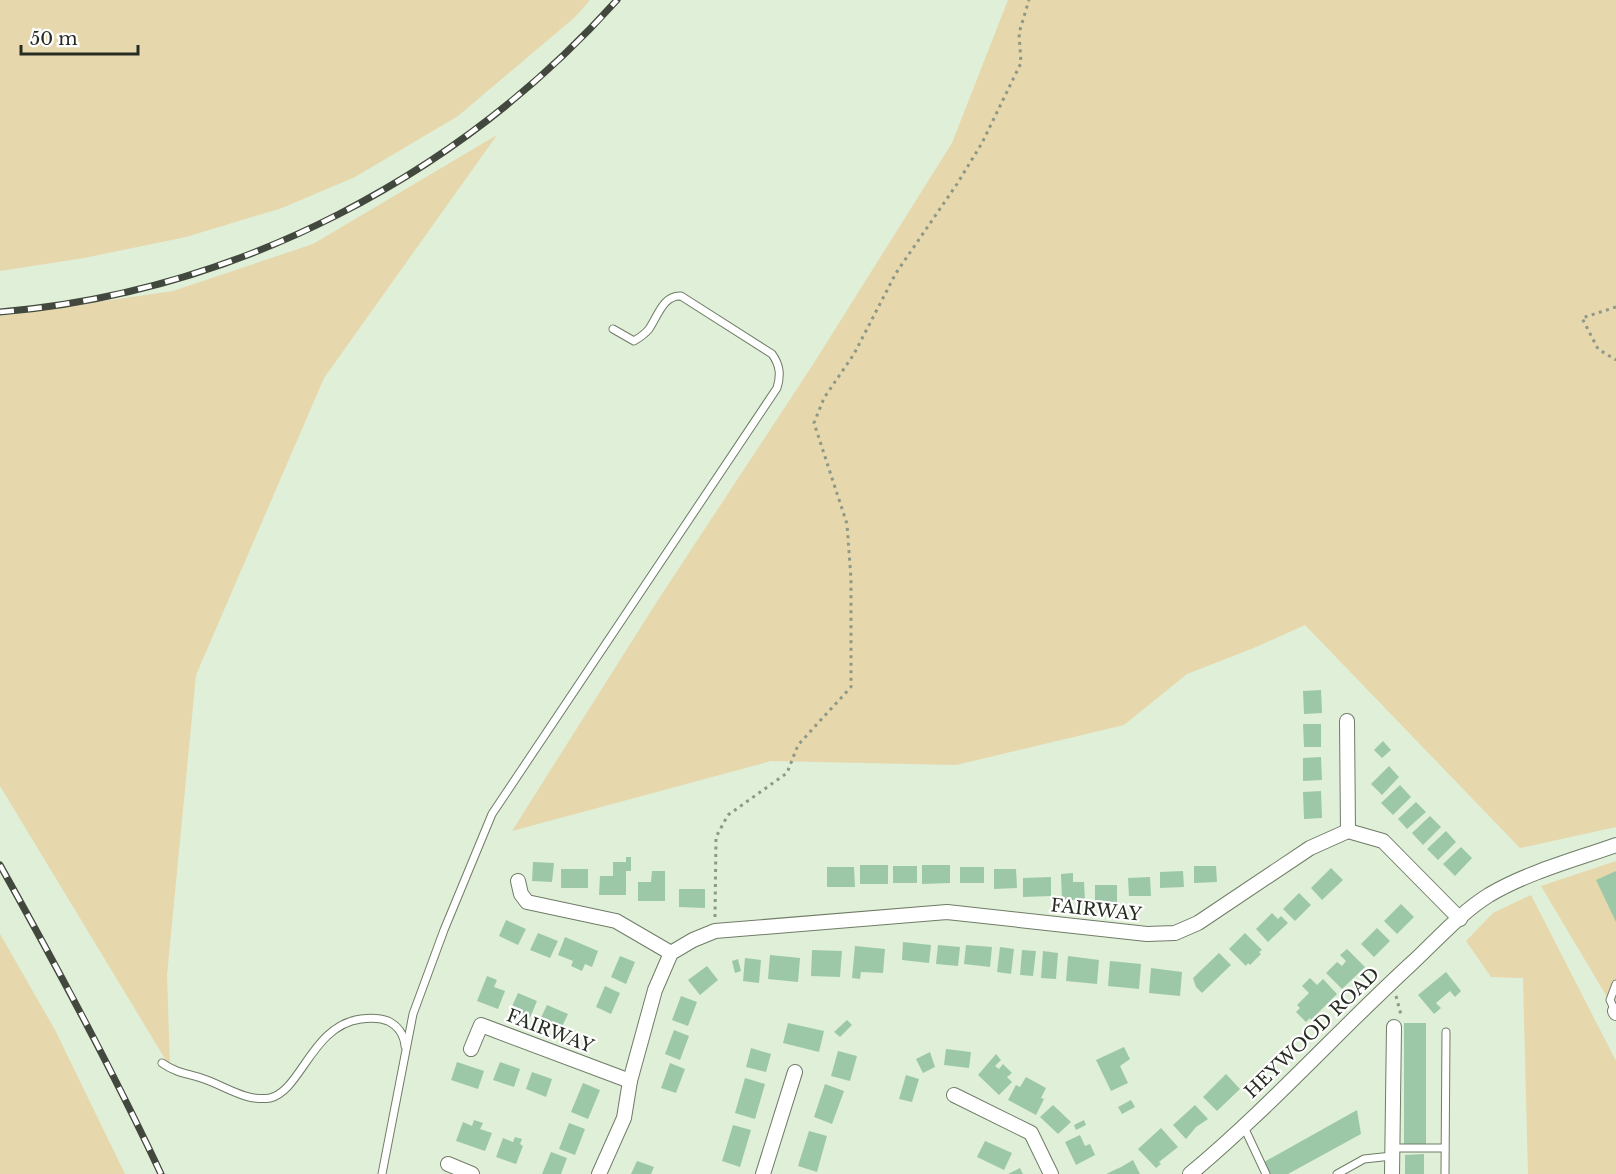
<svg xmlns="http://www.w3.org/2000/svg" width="1616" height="1174" viewBox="0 0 1616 1174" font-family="'Libre Baskerville',serif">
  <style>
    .green { fill: #e6d7ac }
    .building { fill: #9cc8a8 }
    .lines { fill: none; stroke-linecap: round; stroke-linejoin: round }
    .lane-casing { stroke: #6f7c66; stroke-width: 9 }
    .street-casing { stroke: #6f7c66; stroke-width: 16 }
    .path { stroke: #8e9887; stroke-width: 3; stroke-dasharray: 3 4.5; stroke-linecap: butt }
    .lane { stroke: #fff; stroke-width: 7 }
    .street { stroke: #fff; stroke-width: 14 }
    .rail-casing { stroke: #42483d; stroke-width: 7 }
    .rail { stroke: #fff; stroke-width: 4.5; stroke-dasharray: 14; stroke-linecap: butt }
    .labels { text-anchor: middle; stroke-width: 4.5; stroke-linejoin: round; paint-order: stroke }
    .street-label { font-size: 18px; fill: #272c23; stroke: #fff }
  </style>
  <rect width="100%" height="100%" fill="#e0efd7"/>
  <g class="green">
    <path d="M0 0H590L575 17 458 116 355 177 282 208 186 237 84 258 0 271Z"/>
    <path d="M1008 0H1616V827L1520 848 1305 625 1256 647 1187 674 1124 725 956 765 771 761 512 831 658 600 812 366 952 143Z"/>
    <path d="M497 135 324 378 196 675 167 975 170 1067 0 786V316L173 291 313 244Z"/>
    <path d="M1616 861V1012L1541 886Z"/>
    <path d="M1531 895 1616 1061V1174H1528L1523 978 1491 977 1466 941 1493 913Z"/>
    <path d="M0 934 55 1030 125 1174H0Z"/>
  </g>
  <g class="building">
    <path d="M1321 690 1322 713 1304 714 1303 691Z"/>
    <path d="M1303 724H1321V747H1304Z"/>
    <path d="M1383 741 1391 750 1382 758 1374 750Z"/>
    <path d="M1321 757 1322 780 1303 781V758Z"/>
    <path d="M1389 766 1399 777 1382 795 1371 784Z"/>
    <path d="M1400 785 1411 797 1393 815 1381 803Z"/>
    <path d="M1321 791 1322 818 1304 819 1303 792Z"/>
    <path d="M1416 802 1426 812 1407 829 1398 819Z"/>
    <path d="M1430 816 1441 827 1423 845 1412 833Z"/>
    <path d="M1446 831 1456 842 1438 860 1427 849Z"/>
    <path d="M1461 847 1472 858 1455 876 1443 864Z"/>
    <path d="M626 857H631V871H626V895H599L600 876H613V862H626Z"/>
    <path d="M533 862 554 863 552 882 532 881Z"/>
    <rect x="860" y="865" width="28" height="19"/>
    <path d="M922 865H950V883L922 884Z"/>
    <rect x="893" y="866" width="24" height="17"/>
    <path d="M1194 866H1216L1217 882 1194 883Z"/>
    <path d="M827 867H854L855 887H827Z"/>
    <rect x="960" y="867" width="24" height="16"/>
    <path d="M1331 868 1343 880 1322 900 1311 888Z"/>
    <rect x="561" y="869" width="27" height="19"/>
    <path d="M994 869H1016L1017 888 994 889Z"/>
    <path d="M652 871H665V901H638V882H651Z"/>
    <path d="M1183 871 1184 887 1160 888V872Z"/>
    <path d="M1616 871V922L1596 880Z"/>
    <path d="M1073 873V882H1084L1085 900H1062L1061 874Z"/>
    <path d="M1051 877V896L1023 897V878Z"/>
    <path d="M1150 877 1151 896H1129L1128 878Z"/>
    <path d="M1095 885H1117V903L1095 904Z"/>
    <path d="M679 889H705V908L679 907Z"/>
    <path d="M1299 893 1311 905 1295 921 1283 909Z"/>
    <path d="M1401 904 1414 917 1397 934 1384 921Z"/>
    <path d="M1272 913 1278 919 1281 916 1288 923 1268 942 1256 929Z"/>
    <path d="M506 920 526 929 518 945 499 936Z"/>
    <path d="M1377 928 1390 941 1374 957 1361 944Z"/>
    <path d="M538 933 558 941 550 958 530 950Z"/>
    <path d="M1245 933 1262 950 1259 952 1261 954 1250 965 1248 963 1246 966 1229 949Z"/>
    <path d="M565 937 598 951 592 967 585 964 582 971 571 966 573 961 558 955Z"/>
    <path d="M903 942 931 945 929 963 902 960Z"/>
    <path d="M938 945 960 947 958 966 936 964Z"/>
    <path d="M966 945 992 947 990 967 964 964Z"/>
    <path d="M855 946 885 949 883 973 861 972 860 979 852 978Z"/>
    <path d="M1000 947 1014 949 1011 974 997 972Z"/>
    <path d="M1347 949 1365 967 1342 989 1326 973 1337 962 1342 966 1346 961 1340 955Z"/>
    <path d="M812 950 842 951 840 977 811 976Z"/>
    <path d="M1022 950 1036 951 1033 976 1020 975Z"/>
    <path d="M1043 951 1058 953 1056 979 1041 978Z"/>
    <path d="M1219 953 1231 965 1202 993 1196 987 1193 978Z"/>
    <path d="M770 955 800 958 798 982 768 979Z"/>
    <path d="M620 956 635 962 626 984 611 977Z"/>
    <path d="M1068 956 1099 960 1097 984 1066 981Z"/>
    <path d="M745 958 761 960 759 983 743 981Z"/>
    <path d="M738 959 741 971 735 973 732 961Z"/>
    <path d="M1110 961 1141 964 1139 989 1108 986Z"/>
    <path d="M707 966 718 980 700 995 688 980Z"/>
    <path d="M1151 968 1182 972 1180 996 1149 993Z"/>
    <path d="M1446 972 1461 991 1455 997 1450 991 1436 1003 1441 1008 1434 1014 1418 995Z"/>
    <path d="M487 976 497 980 494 987 505 991 498 1009 477 1001Z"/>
    <path d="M1310 978 1317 985 1323 979 1337 994 1311 1020 1310 1018 1306 1022 1296 1012 1300 1008 1297 1005 1309 993 1302 986Z"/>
    <path d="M605 986 620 993 611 1014 596 1007Z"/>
    <path d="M518 993 537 1001 529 1020 510 1011Z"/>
    <path d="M681 996 697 1002 688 1026 672 1020Z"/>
    <path d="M547 1005 568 1014 560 1031 539 1022Z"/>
    <path d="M847 1020 852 1025 840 1037 834 1032Z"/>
    <path d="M788 1023 824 1031 819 1052 783 1043Z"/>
    <rect x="1404" y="1023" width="22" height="123"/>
    <path d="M674 1030 689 1036 680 1060 665 1054Z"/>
    <path d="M1124 1047 1130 1059 1120 1066 1128 1083 1111 1091 1096 1060Z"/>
    <path d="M751 1048 771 1054 766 1072 746 1067Z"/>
    <path d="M946 1049 971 1052 969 1068 944 1065Z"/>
    <path d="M838 1051 857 1056 850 1081 831 1076Z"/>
    <path d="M930 1052 935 1067 923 1073 916 1059Z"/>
    <path d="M996 1054 1001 1060 995 1066 999 1069 1003 1064 1012 1073 1007 1077 1012 1082 999 1095 978 1075Z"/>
    <path d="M457 1062 484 1071 478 1089 451 1080Z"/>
    <path d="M500 1062 520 1069 514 1087 493 1080Z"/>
    <path d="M670 1063 685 1069 676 1093 661 1088Z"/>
    <path d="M532 1072 552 1079 546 1097 526 1089Z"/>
    <path d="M1226 1074 1240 1089 1217 1111 1203 1097Z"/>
    <path d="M906 1075 919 1079 912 1102 899 1099Z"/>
    <path d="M1026 1077 1046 1088 1041 1098 1044 1099 1036 1115 1008 1100 1016 1085 1020 1087Z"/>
    <path d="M745 1078 765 1084 755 1119 735 1113Z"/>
    <path d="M583 1083 600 1090 588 1119 571 1112Z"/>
    <path d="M825 1084 844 1091 832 1124 814 1117Z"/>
    <path d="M1131 1100 1135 1107 1122 1114 1118 1107Z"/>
    <path d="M1053 1105 1071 1122 1058 1134 1040 1117Z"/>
    <path d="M1195 1105 1208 1119 1196 1127 1186 1139 1173 1125Z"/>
    <path d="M1357 1110 1361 1134 1288 1174H1269L1264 1162Z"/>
    <path d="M474 1120 483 1123 480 1129 492 1133 485 1151 456 1141 463 1122 472 1126Z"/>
    <path d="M1084 1120 1086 1125 1076 1130 1074 1125Z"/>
    <path d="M569 1123 585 1129 575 1155 559 1149Z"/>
    <path d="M733 1125 751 1130 740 1167 722 1161Z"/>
    <path d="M1161 1128 1178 1147 1159 1162 1161 1164 1156 1168 1138 1149Z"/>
    <path d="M809 1131 827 1136 817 1172 798 1166Z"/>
    <path d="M1080 1135 1085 1146 1090 1144 1095 1155 1076 1165 1065 1142Z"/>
    <path d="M515 1137 522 1139 520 1144 523 1146 516 1164 496 1157 503 1138 513 1142Z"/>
    <path d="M985 1141 1012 1153 1004 1170 977 1157Z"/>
    <path d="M551 1152 567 1158 561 1174H542Z"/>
    <path d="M1424 1154V1174H1405V1155Z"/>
    <path d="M1133 1160 1140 1174H1106L1121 1167Z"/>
    <path d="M637 1161 654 1167 651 1174H631Z"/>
    <path d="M1020 1168 1023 1174H1008Z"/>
  </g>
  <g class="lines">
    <g class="lane-casing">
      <g id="lane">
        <path d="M1615 1011 1610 1000 1616 984"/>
        <path d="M162 1063C178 1074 187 1073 204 1079 225 1086 246 1102 270 1098 301 1091 312 1025 361 1019 369 1018 380 1018 388 1021 398 1026 404 1035 405 1046"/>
        <path d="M1243 1125 1266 1174"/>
        <path d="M1392 1148H1444"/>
        <path d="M382 1174 413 1014 444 930 492 814 777 388C781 375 780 365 772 354L681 296C663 295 658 316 649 329 645 334 639 338 634 341L613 329"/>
        <path d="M1337 1174 1364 1159 1392 1156"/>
        <path d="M1445 1174 1446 1032"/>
      </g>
    </g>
    <g class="street-casing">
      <g id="street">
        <path d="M1347 721 1348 831"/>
        <path d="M518 881 521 894 527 902 616 921 671 953"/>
        <path d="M1615 1011 1616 1013"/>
        <path d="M471 1049 481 1025 630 1081"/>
        <path d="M954 1095 1031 1133 1051 1174"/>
        <path d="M448 1164 472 1174"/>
        <path d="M599 1174 624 1118 630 1081 655 990 671 953 693 940 715 931 947 912 1147 934 1175 933 1198 923 1310 848 1348 831 1383 841 1460 919"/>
        <path d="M763 1174 795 1072"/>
        <path d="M1190 1174C1268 1109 1336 1033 1411 964 1436 941 1460 913 1489 895 1528 872 1574 860 1616 845"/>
        <path d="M1392 1174 1394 1027"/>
      </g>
    </g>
    <g class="path">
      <path d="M1616 307 1582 318 1598 349 1616 360"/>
      <path d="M715 917 716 837 728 815 787 773 798 745 851 687V579L847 524 814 423 824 398 854 354 896 273 957 184 982 143 1021 63 1019 33 1029 0"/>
      <path d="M1396 996 1401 1015"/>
    </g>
    <use href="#lane" class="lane"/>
    <use href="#street" class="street"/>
    <g class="rail-casing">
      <g id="rail">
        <path d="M0 312C237 292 459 176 617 0"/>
        <path d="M0 865C57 967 112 1069 161 1174"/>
      </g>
    </g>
    <use href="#rail" class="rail"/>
  </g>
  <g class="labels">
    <g class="street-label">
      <text transform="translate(1096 910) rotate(6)" y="6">FAIRWAY</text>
      <text transform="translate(550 1031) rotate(21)" y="6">FAIRWAY</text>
      <text transform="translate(1312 1033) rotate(-44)" y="6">HEYWOOD ROAD</text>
    </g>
  </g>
  <path d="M21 45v9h117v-9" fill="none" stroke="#272c23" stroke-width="3"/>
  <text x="30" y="45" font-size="18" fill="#272c23" stroke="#ffffff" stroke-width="4.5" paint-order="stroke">50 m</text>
</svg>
